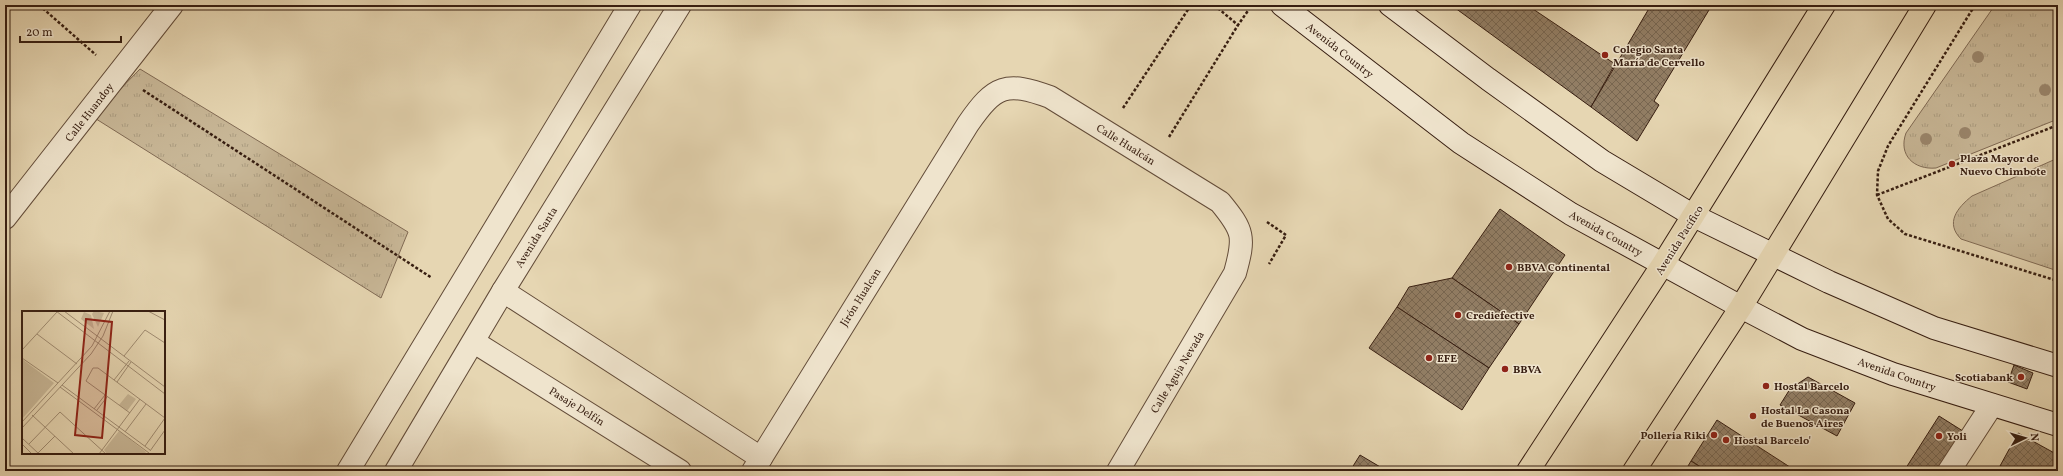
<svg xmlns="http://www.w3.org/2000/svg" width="2063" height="476" viewBox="0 0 2063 476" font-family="Vollkorn,serif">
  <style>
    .grass { fill: url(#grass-tufts); stroke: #806a54 }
    .building { fill: url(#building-cross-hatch); stroke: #371e11 }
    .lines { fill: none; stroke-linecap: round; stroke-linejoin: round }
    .street-casing { stroke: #634c39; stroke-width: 24 }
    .secondary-casing { stroke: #371e11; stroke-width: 24 }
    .primary-casing { stroke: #371e11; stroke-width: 24 }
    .path { stroke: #371e11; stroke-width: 2.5; stroke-dasharray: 3 2; stroke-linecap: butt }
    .street { stroke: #efe4cd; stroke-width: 22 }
    .secondary { stroke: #efe4cd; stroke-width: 22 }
    .primary { stroke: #e6d6b2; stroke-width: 22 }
    .tree { fill: #9a866c }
    .poi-dot { fill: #8f2418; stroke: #efe4cd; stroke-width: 1.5 }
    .labels { text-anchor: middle; stroke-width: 3; stroke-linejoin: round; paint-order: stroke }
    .poi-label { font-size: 11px; font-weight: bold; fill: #371e11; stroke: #efe4cd; text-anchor: start }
    .street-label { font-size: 11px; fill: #371e11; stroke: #efe4cd }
    .inset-road { fill: none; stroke: #a08c72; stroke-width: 1 }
    .view { fill: #8f2418; fill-opacity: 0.15; stroke: #8f2418; stroke-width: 2 }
    .inset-edge { fill: none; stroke: #371e11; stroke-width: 2 }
  </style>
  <defs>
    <pattern id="grass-tufts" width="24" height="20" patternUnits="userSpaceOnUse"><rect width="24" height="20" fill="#c8b797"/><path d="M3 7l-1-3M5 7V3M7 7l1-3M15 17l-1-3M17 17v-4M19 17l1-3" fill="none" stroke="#ac9d81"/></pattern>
    <pattern id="building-cross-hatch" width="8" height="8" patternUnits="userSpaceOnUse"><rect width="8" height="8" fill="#927e65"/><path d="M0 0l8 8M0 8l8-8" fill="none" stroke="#786752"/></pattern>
  </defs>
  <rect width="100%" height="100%" fill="#e6d6b2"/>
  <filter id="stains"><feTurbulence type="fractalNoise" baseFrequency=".005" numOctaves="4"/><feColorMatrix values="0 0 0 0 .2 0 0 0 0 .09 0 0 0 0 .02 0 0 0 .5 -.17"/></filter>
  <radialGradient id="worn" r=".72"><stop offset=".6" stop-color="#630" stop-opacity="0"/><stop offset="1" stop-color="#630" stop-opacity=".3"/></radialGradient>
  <g class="grass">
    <path d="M1995 5H2058V119L1936 168C1914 170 1898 155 1906 133Z"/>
    <path d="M140 69 408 232 381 298 93 117Z"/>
    <path d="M2058 158V271L1961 239C1945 223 1957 208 1972 196Z"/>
  </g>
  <g class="building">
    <path d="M1451 5H1527L1615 64 1591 107Z"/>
    <path d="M1651 5H1712L1654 101 1659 105 1637 141 1591 107Z"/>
    <path d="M1500 209 1565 255 1519 324 1452 278Z"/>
    <path d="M1452 278 1519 324 1489 368 1397 307 1409 287Z"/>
    <path d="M1397 307 1489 368 1462 410 1369 348Z"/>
    <path d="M2014 365 2033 373 2027 389 2008 382Z"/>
    <path d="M1808 377 1855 403 1837 436 1780 405 1790 389Z"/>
    <path d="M1939 416 1966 433 1942 471H1904Z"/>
    <path d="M1717 420 1796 471H1707L1691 461Z"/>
    <path d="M2018 433 2058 455V471H2009L2000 466Z"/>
    <path d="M1360 455 1387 471H1350Z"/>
    <path d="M1691 461 1707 471H1685Z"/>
  </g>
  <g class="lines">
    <g class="street-casing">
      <g id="street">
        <path d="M5 218 172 5"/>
        <path d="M503 291 761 458"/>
        <path d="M474 342 680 471"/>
        <path d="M348 471 630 5"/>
        <path d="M396 471 503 291 680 5"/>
        <path d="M753 471 968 124C995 85 1006 81 1050 97L1220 202C1244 231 1245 237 1235 273L1118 471"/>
        <path d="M1949 471 1992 405"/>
      </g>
    </g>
    <g class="secondary-casing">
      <g id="secondary">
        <path d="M1282 5 1461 143 1571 214 1741 307 1802 339 1893 374 2058 425"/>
        <path d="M1390 5 1488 79 1602 161 1694 216 1829 282 1934 328 2058 366"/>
      </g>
    </g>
    <g class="primary-casing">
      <g id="primary">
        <path d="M1528 471 1663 264 1824 5"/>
        <path d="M1634 471 1741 307 1925 5"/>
      </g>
    </g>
    <g class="path">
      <path d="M39 5 96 55"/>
      <path d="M1214 5 1238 25 1252 5"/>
      <path d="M1975 5 1888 146 1878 171 1877 195 1888 219 1905 234 2058 281"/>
      <path d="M143 90 432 278"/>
      <path d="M1123 108 1191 5"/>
      <path d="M1169 137 1238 25"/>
      <path d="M1877 195 2058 125"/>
      <path d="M1267 222 1286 235 1269 264"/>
    </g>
    <use href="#street" class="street"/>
    <use href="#secondary" class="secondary"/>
    <use href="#primary" class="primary"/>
  </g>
  <g class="tree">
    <circle cx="1978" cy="57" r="6"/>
    <circle cx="2045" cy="90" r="6"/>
    <circle cx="1965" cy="133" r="6"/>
    <circle cx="1926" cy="139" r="6"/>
  </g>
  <g class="poi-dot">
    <circle cx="1605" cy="55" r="4"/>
    <circle cx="1952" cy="164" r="4"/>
    <circle cx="1509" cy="267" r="4"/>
    <circle cx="1458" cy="315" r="4"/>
    <circle cx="1429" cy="358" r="4"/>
    <circle cx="1505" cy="369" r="4"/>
    <circle cx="2021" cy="377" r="4"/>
    <circle cx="1766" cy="386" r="4"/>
    <circle cx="1753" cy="416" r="4"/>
    <circle cx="1714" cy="435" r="4"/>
    <circle cx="1939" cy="436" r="4"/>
    <circle cx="1726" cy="440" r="4"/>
  </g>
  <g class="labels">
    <g class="poi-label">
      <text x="1613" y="53">Colegio Santa<tspan x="1613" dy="13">María de Cervello</tspan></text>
      <text x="1960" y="162">Plaza Mayor de<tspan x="1960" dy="13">Nuevo Chimbote</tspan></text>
      <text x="1517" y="271">BBVA Continental</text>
      <text x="1466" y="319">Crediefective</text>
      <text x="1437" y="362">EFE</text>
      <text x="1513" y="373">BBVA</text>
      <text x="2013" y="381" text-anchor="end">Scotiabank</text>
      <text x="1774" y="390">Hostal Barcelo</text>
      <text x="1761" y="414">Hostal La Casona<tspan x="1761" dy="13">de Buenos Aires</tspan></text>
      <text x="1706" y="439" text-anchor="end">Polleria Riki</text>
      <text x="1947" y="440">Yoli</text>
      <text x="1734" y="444">Hostal Barcelo'</text>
    </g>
    <g class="street-label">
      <text transform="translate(1340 50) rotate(38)" y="4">Avenida Country</text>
      <text transform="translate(89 112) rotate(-52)" y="4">Calle Huandoy</text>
      <text transform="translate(1126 144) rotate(32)" y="4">Calle Hualcán</text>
      <text transform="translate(1606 233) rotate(29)" y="4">Avenida Country</text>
      <text transform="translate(536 237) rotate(-58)" y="4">Avenida Santa</text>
      <text transform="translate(1679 240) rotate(-58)" y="4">Avenida Pacífico</text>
      <text transform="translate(860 297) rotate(-58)" y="4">Jirón Hualcan</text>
      <text transform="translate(1177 372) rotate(-59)" y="4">Calle Aguja Nevada</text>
      <text transform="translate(1897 374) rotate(19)" y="4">Avenida Country</text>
      <text transform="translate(577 406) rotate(32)" y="4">Pasaje Delfín</text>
    </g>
  </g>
  <g transform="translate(22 311)">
    <rect width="143" height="143" fill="#e6d6b2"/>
    <path d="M72 0 82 2 76 16 70 3ZM62 1 69 4 72 18 59 8ZM0 48 32 72 0 108ZM106 83 114 88 105 100 97 94ZM97 120 124 141 123 143H85L82 139Z" fill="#c8b797"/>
    <path d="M8 66a5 5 0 1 1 10 0a5 5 0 1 1-10 0Z" fill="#c8b797"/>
    <path class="inset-road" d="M34 0 143 83M42 0 143 76M126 0 143 9M15 23 55 53M0 39 35 1M102 45 123 19 143 32M0 47 36 72M92 69 107 50M95 71 109 51M40 74 128 139M38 76 127 142M72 98 83 84M75 99 85 86M108 102 64 70 71 57H76L143 107M10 104 52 143M0 111 70 35 88 0M0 117 69 43 81 25 91 0M103 121 124 93M0 127 17 143M0 133 10 143M7 133 38 101 84 143M123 135 143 107M128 140 143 119M16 142 33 125M77 143 118 88"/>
    <path class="view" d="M64 8 90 11 80 127 53 124Z"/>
    <rect width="143" height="143" class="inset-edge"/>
  </g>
  <rect width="2063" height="476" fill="none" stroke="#e6d6b2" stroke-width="20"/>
  <rect x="6" y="6" width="2051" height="464" fill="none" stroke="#371e11" stroke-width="2"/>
  <rect x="10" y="10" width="2043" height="456" fill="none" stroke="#371e11"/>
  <g transform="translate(2025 438) rotate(85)" stroke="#efe4cd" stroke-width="3" paint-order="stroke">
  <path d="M0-3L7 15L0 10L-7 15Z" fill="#371e11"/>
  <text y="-6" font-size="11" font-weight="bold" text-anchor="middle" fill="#371e11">N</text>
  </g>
  <path d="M20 36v6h101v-6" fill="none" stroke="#371e11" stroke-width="2"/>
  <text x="26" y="36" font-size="12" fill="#371e11" stroke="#efe4cd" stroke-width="3" paint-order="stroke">20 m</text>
  <rect width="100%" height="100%" filter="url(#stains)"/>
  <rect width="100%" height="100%" fill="url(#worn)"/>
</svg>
